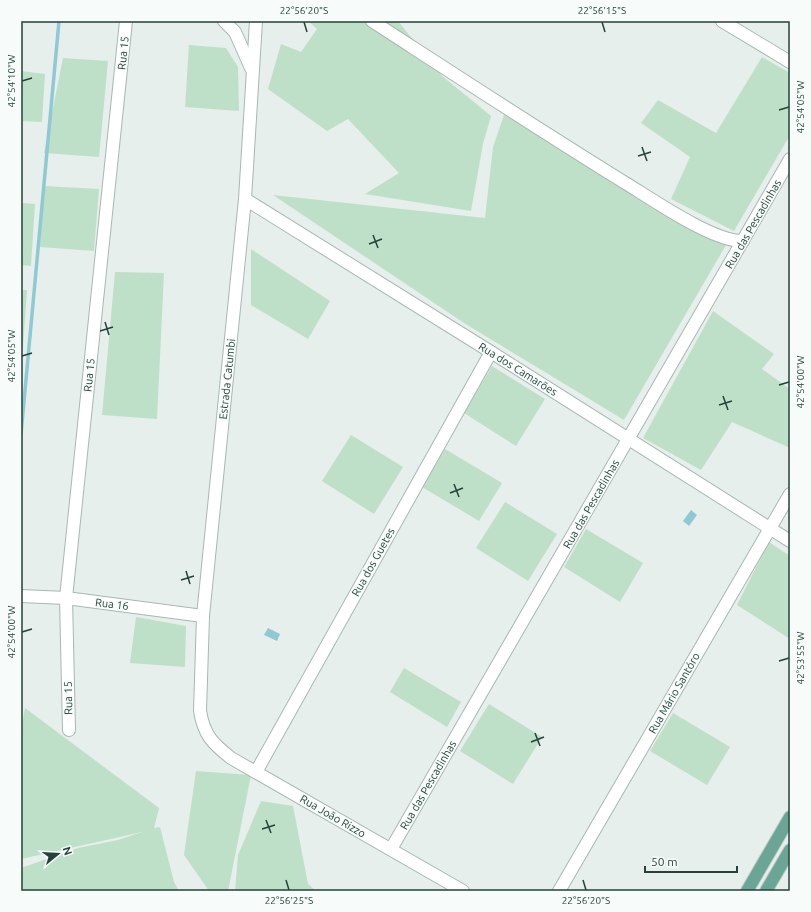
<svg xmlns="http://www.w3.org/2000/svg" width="811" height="912" viewBox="0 0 811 912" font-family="Ubuntu,sans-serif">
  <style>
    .green { fill: #bfe0c8 }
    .water { fill: #8ec9d4 }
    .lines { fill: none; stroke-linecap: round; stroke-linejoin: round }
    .stream { stroke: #8ec9d4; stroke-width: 3.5 }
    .minor-casing { stroke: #a8b8b2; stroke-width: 14 }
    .major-casing { stroke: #c2cac8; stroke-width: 14 }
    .minor { stroke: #fff; stroke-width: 12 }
    .major { stroke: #6aa596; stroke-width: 12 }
    .ticks { fill: none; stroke: #24423a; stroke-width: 1.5 }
    .labels { text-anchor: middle; stroke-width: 3; stroke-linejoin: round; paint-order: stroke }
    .street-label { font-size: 11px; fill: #24423a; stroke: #f7fbf9 }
    .neatline { fill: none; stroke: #24423a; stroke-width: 1.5 }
    .ticks-label { font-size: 10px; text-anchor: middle; fill: #24423a }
  </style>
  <rect width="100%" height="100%" fill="#e6efeb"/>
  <g class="green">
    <path d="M308 21H398L442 76 491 116 483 144 471 211 365 194 399 173 348 119 327 131 268 89 281 44 301 52 317 29Z"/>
    <path d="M189 45 226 48 238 67 239 111 185 107Z"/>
    <path d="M762 57 790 73V135L734 231 671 199 690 157 641 123 658 100 716 133Z"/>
    <path d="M63 58 108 61 99 157 44 153Z"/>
    <path d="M21 71 45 74 42 122 21 121Z"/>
    <path d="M504 115 726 245 624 420 464 323 273 195 485 218 493 147Z"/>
    <path d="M44 186 99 189 94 251 40 247Z"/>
    <path d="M21 203 35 204 31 266 21 265Z"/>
    <path d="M251 249 330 301 308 339 251 305Z"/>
    <path d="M115 272 164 273 157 419 102 415Z"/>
    <path d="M21 290H27L23 347H21Z"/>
    <path d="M713 311 774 354 762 369 790 389V448L732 422 701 470 643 438Z"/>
    <path d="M492 366 545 399 516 446 464 413Z"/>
    <path d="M351 435 403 467 374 514 322 481Z"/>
    <path d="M445 449 502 483 479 521 422 487Z"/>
    <path d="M505 502 557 534 528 581 476 548Z"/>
    <path d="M586 529 643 563 620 602 564 567Z"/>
    <path d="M769 542 790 556V639L737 605Z"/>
    <path d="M136 617 186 626 185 667 130 663Z"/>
    <path d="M404 668 461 702 447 727 390 692Z"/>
    <path d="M489 704 542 737 513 784 460 751Z"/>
    <path d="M25 708 159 808 154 828 160 827 174 882 179 891H21V868L78 848 118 840 142 832 21 859V728Z"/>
    <path d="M673 713 730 747 707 785 650 751Z"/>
    <path d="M196 771 251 775 228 891H209L184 855Z"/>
    <path d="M261 801 293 806 308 884 316 891H235L238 855Z"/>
  </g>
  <g class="water">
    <path d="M691 510 697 515 689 526 683 521Z"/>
    <path d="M268 628 280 634 277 641 264 635Z"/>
  </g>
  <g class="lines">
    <path class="stream" d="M21 434 59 21"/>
    <g class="minor-casing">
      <g id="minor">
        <path d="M224 21 235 32 251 68"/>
        <path d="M256 21 245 199 203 616 200 711C204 735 212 743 231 758L463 891"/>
        <path d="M372 21C457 76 541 131 627 184 653 200 714 242 743 241"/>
        <path d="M722 21 790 62"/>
        <path d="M245 199 491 352 790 541"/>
        <path d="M21 596 66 598 203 616"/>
        <path d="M69 730 66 598 126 21"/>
        <path d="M256 772 491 352"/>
        <path d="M391 849 790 159"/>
        <path d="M559 891 790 494"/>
      </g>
    </g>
    <g class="major-casing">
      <g id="major">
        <path d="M747 891 790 817"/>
        <path d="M766 891 790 850"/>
      </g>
    </g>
    <use href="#minor" class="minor"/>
    <use href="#major" class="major"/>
  </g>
  <path class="ticks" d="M304 22 307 32M602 22 605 32M22 81 32 78M779 110 789 107M642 147 647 161M638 156 651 152M373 235 378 248M369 244 382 239M105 322 109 335M100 331 113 327M22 356 32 353M779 385 789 382M723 396 728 410M719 405 732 401M454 484 459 497M450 493 463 488M186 571 190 584M181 580 194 576M22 632 32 629M779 661 789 658M535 733 540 746M531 742 544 737M266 820 271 833M262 829 275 825M286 880 289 890M583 880 586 890"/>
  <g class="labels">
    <g class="street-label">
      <text transform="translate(123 53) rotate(-84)" y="4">Rua 15</text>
      <text transform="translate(753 224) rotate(-60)" y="4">Rua das Pescadinhas</text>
      <text transform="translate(518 369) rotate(32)" y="4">Rua dos Camarões</text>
      <text transform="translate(89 375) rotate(-84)" y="4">Rua 15</text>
      <text transform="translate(227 379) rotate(-84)" y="4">Estrada Catumbi</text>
      <text transform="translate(591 504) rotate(-60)" y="4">Rua das Pescadinhas</text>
      <text transform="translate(373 562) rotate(-61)" y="4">Rua dos Guetes</text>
      <text transform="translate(112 604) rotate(7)" y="4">Rua 16</text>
      <text transform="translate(674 693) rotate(-60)" y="4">Rua Mário Santóro</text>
      <text transform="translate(68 698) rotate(-91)" y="4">Rua 15</text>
      <text transform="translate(428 785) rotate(-60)" y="4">Rua das Pescadinhas</text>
      <text transform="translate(333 816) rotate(30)" y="4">Rua João Rizzo</text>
    </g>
  </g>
  <rect width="811" height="912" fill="none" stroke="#f7fbf9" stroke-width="44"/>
  <g transform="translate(58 854) rotate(72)" stroke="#f7fbf9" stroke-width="3" paint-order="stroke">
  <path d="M0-3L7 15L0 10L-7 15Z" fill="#24423a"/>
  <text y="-6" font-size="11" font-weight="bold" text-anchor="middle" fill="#24423a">N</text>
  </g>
  <path d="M645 866v6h92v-6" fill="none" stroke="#24423a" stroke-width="2"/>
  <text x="651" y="866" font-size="12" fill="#24423a" stroke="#f7fbf9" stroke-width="3" paint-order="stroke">50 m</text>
  <rect x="22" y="22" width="767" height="868" class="neatline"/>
  <g class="ticks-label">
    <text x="304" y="14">22°56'20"S</text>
    <text x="602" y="14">22°56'15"S</text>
    <text transform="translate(11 81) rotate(-90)" y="4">42°54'10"W</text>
    <text transform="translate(800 107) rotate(-90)" y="4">42°54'05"W</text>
    <text transform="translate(11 356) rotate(-90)" y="4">42°54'05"W</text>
    <text transform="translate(800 382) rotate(-90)" y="4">42°54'00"W</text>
    <text transform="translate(11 632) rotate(-90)" y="4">42°54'00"W</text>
    <text transform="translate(800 658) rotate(-90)" y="4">42°53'55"W</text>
    <text x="289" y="904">22°56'25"S</text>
    <text x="586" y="904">22°56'20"S</text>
  </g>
</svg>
